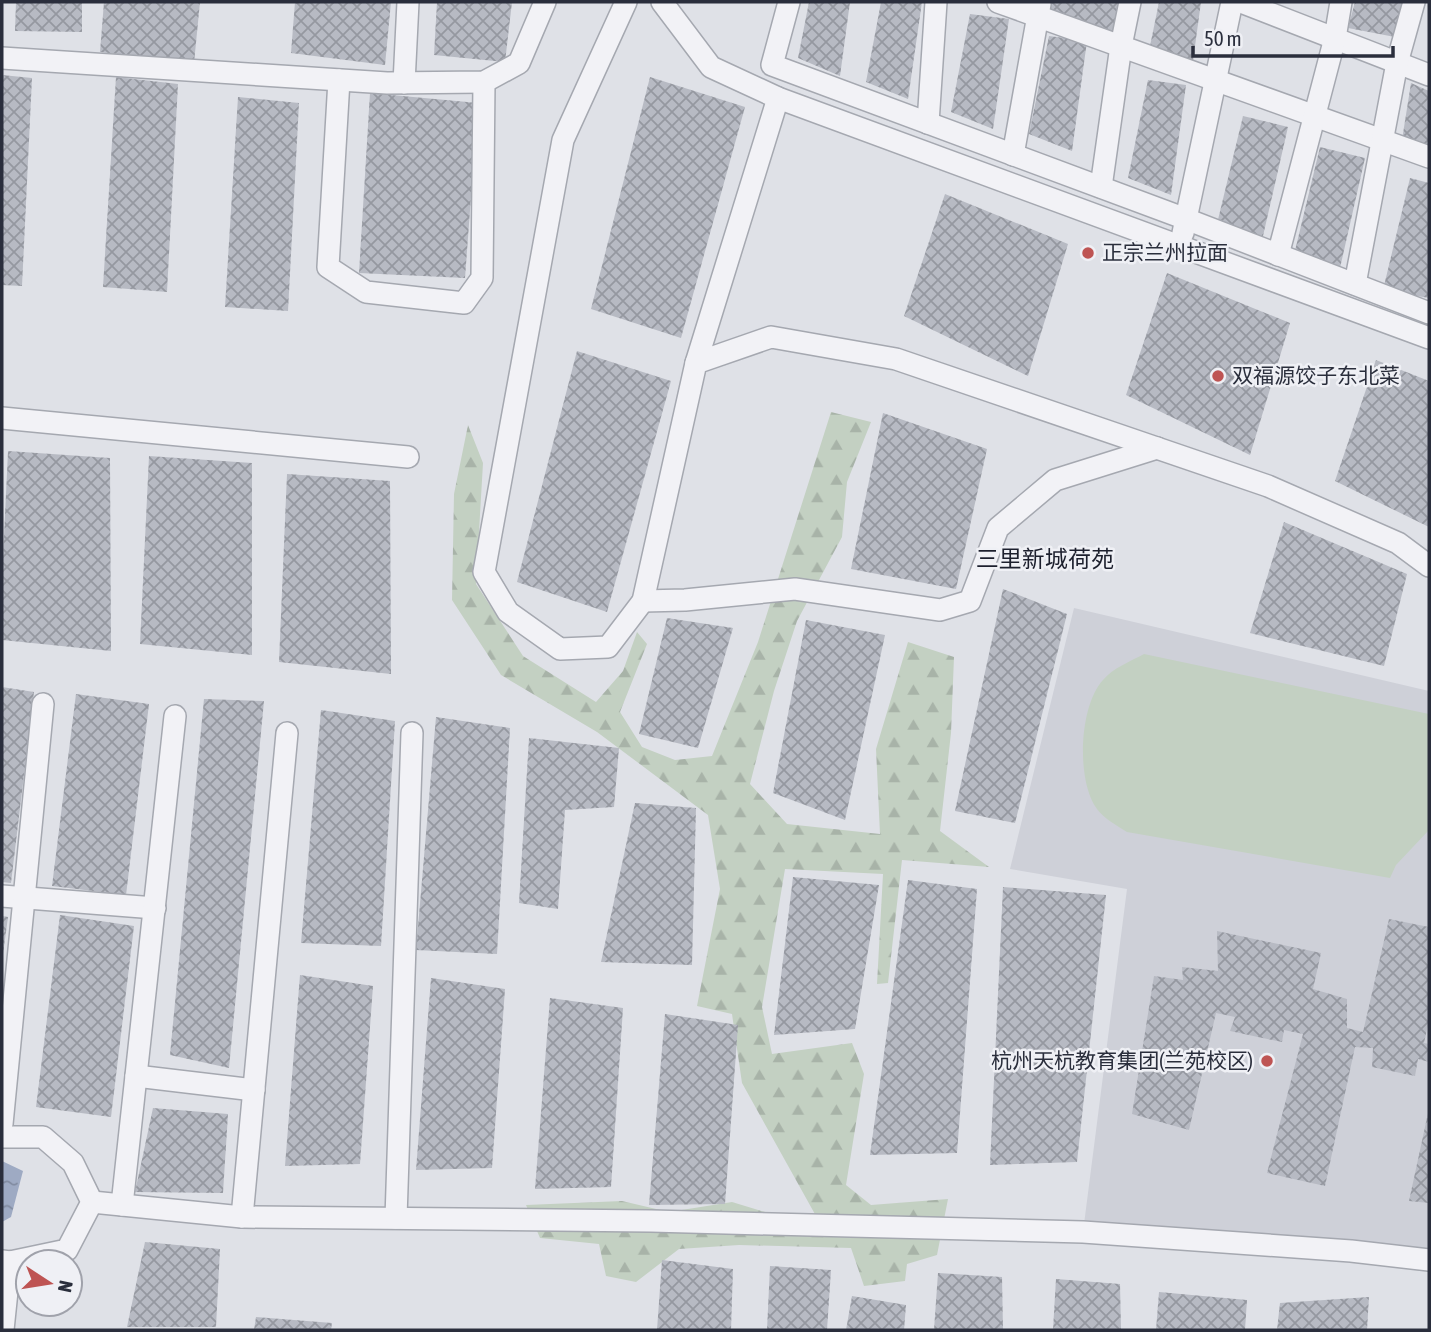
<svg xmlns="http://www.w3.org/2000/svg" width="1431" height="1332" viewBox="0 0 1431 1332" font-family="'Asap Condensed','Noto Sans SC',sans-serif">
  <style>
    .built { fill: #ced0d8 }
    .green { fill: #c3d0c2 }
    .forest { fill: url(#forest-firs) }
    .water { fill: url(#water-ripples) }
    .building { fill: url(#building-cross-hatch) }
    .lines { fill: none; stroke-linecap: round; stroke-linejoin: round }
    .minor-casing { stroke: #a5a8b0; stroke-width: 24 }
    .minor { stroke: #f2f2f6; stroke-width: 21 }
    .poi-dot { fill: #be5453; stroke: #eff0f5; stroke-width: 2.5 }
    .labels { text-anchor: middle; stroke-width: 5; stroke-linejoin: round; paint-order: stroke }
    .poi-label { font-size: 21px; fill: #2a2e3c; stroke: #eff0f5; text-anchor: start }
    .neighbourhood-label { font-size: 23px; fill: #1c1f2d; stroke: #eff0f5 }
  </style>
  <defs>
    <pattern id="forest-firs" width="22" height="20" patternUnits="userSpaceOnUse" patternTransform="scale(1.75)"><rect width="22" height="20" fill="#c3d0c2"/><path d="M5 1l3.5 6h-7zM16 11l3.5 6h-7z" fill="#a8b3a8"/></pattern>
    <pattern id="water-ripples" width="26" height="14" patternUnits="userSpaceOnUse" patternTransform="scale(1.75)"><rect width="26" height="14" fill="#9eaac3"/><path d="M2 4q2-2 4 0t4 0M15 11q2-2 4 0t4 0" fill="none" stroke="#818ba0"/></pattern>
    <pattern id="building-cross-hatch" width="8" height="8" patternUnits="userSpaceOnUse" patternTransform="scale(1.75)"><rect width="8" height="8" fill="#b7bac3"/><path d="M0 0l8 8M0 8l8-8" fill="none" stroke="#9598a0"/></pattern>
  </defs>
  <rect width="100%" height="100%" fill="#dfe1e7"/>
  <path class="built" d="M1074 608 1429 691V1262L1083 1232 1127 889 1010 869Z"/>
  <path class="green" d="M1144 654 1429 714V830L1396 865 1390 878 1127 832C1118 826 1103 818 1097 809 1076 781 1079 706 1103 680 1113 668 1131 661 1144 654Z"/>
  <path class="forest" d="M831 412 871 422 847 482 842 537 797 621 774 691 750 784 787 824 880 834 876 749 908 642 954 657 951 733 940 831 989 867 902 860 888 983 877 984 883 874 785 869 762 1007 772 1054 852 1043 864 1074 846 1185 871 1205 948 1199 937 1255 907 1264 905 1281 864 1286 851 1248 739 1245 679 1249 636 1282 606 1276 599 1244 540 1238 526 1205 622 1201 669 1212 732 1202 788 1219 816 1216 742 1083 732 1014 697 1006 720 889 708 815 597 732 501 675 452 600 454 494 468 425 483 463 476 584 523 656 596 702 623 671 637 632 647 644 620 712 642 747 675 760 712 756 758 642Z"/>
  <path class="water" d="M2 1161 23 1171 11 1217 2 1222Z"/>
  <g class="building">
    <path d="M16 2H82V32L15 31Z"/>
    <path d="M104 2H200L194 63 100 52Z"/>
    <path d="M295 2H391L385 65 291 53Z"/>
    <path d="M437 2H512L505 62 434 55Z"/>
    <path d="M809 2H850L840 76 798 58Z"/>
    <path d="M881 2H922L908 99 866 82Z"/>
    <path d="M1052 2H1120L1115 33 1048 18Z"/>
    <path d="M1159 2H1201L1192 68 1149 51Z"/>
    <path d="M1355 2H1403L1395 37 1348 28Z"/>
    <path d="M970 14 1009 19 993 129 951 112Z"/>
    <path d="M1049 36 1087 41 1072 151 1029 134Z"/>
    <path d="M2 75 32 78 22 286 2 285Z"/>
    <path d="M116 77 178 84 167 292 103 287Z"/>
    <path d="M650 77 745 107 681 338 591 309Z"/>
    <path d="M1148 80 1186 85 1171 195 1128 178Z"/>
    <path d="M1411 83 1429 91V150L1402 140Z"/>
    <path d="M370 93 478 103 465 278 359 273Z"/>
    <path d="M238 97 299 103 288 311 225 307Z"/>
    <path d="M1243 116 1288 127 1263 236 1216 228Z"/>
    <path d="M1320 147 1365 158 1340 268 1293 259Z"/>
    <path d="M1410 178 1429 183V298L1383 290Z"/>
    <path d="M945 194 1068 244 1028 376 904 316Z"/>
    <path d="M1167 273 1290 323 1250 455 1126 395Z"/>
    <path d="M577 351 671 381 607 612 517 582Z"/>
    <path d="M1376 360 1429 381V527L1335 481Z"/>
    <path d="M883 413 987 449 956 589 851 569Z"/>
    <path d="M8 451 110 458 111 651 2 640V580Z"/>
    <path d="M149 456 252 463V655L140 644Z"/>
    <path d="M287 474 390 481 391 674 279 662Z"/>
    <path d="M1284 522 1407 574 1384 666 1250 633Z"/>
    <path d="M1003 589 1067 614 1015 823 955 811Z"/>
    <path d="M667 618 733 628 698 748 639 734Z"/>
    <path d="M806 620 885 635 845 820 773 793Z"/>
    <path d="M2 687 34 692 11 883 2 882Z"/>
    <path d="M76 694 149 704 126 895 52 886Z"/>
    <path d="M204 699 264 701 229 1068 170 1055Z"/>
    <path d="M321 710 395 721 381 946 301 943Z"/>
    <path d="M436 717 510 728 497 954 416 950Z"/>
    <path d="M529 738 619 748 614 807 565 810 558 909 519 903Z"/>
    <path d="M635 803 696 808 692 965 601 962Z"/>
    <path d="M793 877 879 885 855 1029 774 1035Z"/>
    <path d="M908 880 977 889 957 1153 870 1155Z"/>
    <path d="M1003 887 1106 895 1077 1162 990 1165Z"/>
    <path d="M60 915 134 926 111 1117 36 1107Z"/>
    <path d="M2 916 8 917 3 954 2 953Z"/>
    <path d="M1389 919 1429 927V1020L1424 1043 1429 1044V1062L1418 1059 1415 1076 1372 1067 1373 1048 1355 1047 1325 1186 1267 1173 1303 1034 1284 1030 1282 1042 1230 1031 1235 1017 1216 1013 1189 1130 1132 1114 1154 976 1183 980 1182 967 1218 971 1217 931 1321 953 1313 989 1347 999V1028L1363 1032Z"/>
    <path d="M300 975 373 986 360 1164 285 1166Z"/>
    <path d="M431 978 505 989 492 1168 416 1170Z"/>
    <path d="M550 998 623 1008 611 1187 535 1189Z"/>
    <path d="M665 1014 738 1025 725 1204 649 1205Z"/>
    <path d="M153 1108 228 1114 223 1193 135 1192Z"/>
    <path d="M1428 1113 1429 1203 1409 1201Z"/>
    <path d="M145 1242 220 1249 216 1327H127Z"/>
    <path d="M662 1260 733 1269 731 1330H657Z"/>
    <path d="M770 1266 831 1270 827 1330H767Z"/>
    <path d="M938 1273 1002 1277 1003 1330H934Z"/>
    <path d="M1056 1279 1120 1284 1121 1330H1053Z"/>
    <path d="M1159 1292 1247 1300 1245 1330H1156Z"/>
    <path d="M852 1296 906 1305 904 1330H846Z"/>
    <path d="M1369 1297 1367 1330H1277L1280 1303Z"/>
    <path d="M256 1317 332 1323 331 1330H254Z"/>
  </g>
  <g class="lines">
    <g class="minor-casing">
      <g id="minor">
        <path d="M626 2 563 140 484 572 508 612 560 649 608 647 643 601 696 363 771 337 896 359 1268 486 1398 543 1429 566"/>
        <path d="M662 2 711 67 778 98 1429 338"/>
        <path d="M789 2 772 65 1186 219 1429 313"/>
        <path d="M998 2 1429 157"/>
        <path d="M1241 2 1429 75"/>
        <path d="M2 58 387 83 484 82 519 63 545 2"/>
        <path d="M339 80 328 267 366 292 464 303 482 278 484 82"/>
        <path d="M404 83 408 2"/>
        <path d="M928 123 936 2"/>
        <path d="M1013 155 1040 4"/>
        <path d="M1101 187 1121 46 1130 2"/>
        <path d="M1183 233 1232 2"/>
        <path d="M1278 255 1335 38 1341 2"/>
        <path d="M1355 284 1397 63 1414 2"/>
        <path d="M696 363 778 98"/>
        <path d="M2 418 408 457"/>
        <path d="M643 601 685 600 795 589 940 610 970 601 998 528 1055 480 1157 448"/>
        <path d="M2 896 155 908"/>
        <path d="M136 1076 254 1090"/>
        <path d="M2 1124 43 704"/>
        <path d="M2 1137H43L73 1163 92 1202 67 1250 10 1262 2 1261"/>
        <path d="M92 1202 242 1217 651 1221 1083 1232 1351 1251 1429 1260"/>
        <path d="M122 1205 175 716"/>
        <path d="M242 1217 287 733"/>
        <path d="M396 1218 412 733"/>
        <path d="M3 1330 10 1262"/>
      </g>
    </g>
    <use href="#minor" class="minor"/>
  </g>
  <g class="poi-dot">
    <circle cx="1088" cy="253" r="7"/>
    <circle cx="1218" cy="376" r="7"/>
    <circle cx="1267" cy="1061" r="7"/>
  </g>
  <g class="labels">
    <g class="poi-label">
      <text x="1102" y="260">正宗兰州拉面</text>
      <text x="1232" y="383">双福源饺子东北菜</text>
      <text x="1253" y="1068" text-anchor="end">杭州天杭教育集团(兰苑校区)</text>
    </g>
    <g class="neighbourhood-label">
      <text x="1045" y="567">三里新城荷苑</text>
    </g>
  </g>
  <rect width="1431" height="1332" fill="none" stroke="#2a2e3c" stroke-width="7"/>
  <g transform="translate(49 1283) rotate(102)"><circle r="33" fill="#eff0f5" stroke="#a0a2ab" stroke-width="2"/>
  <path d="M0-5L12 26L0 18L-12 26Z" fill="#be5453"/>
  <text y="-10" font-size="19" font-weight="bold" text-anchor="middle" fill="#2a2e3c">N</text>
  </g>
  <path d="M1193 46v10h200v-10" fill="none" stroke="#2a2e3c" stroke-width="3.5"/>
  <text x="1204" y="46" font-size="21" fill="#2a2e3c" stroke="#eff0f5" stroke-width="5" paint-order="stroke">50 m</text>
</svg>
